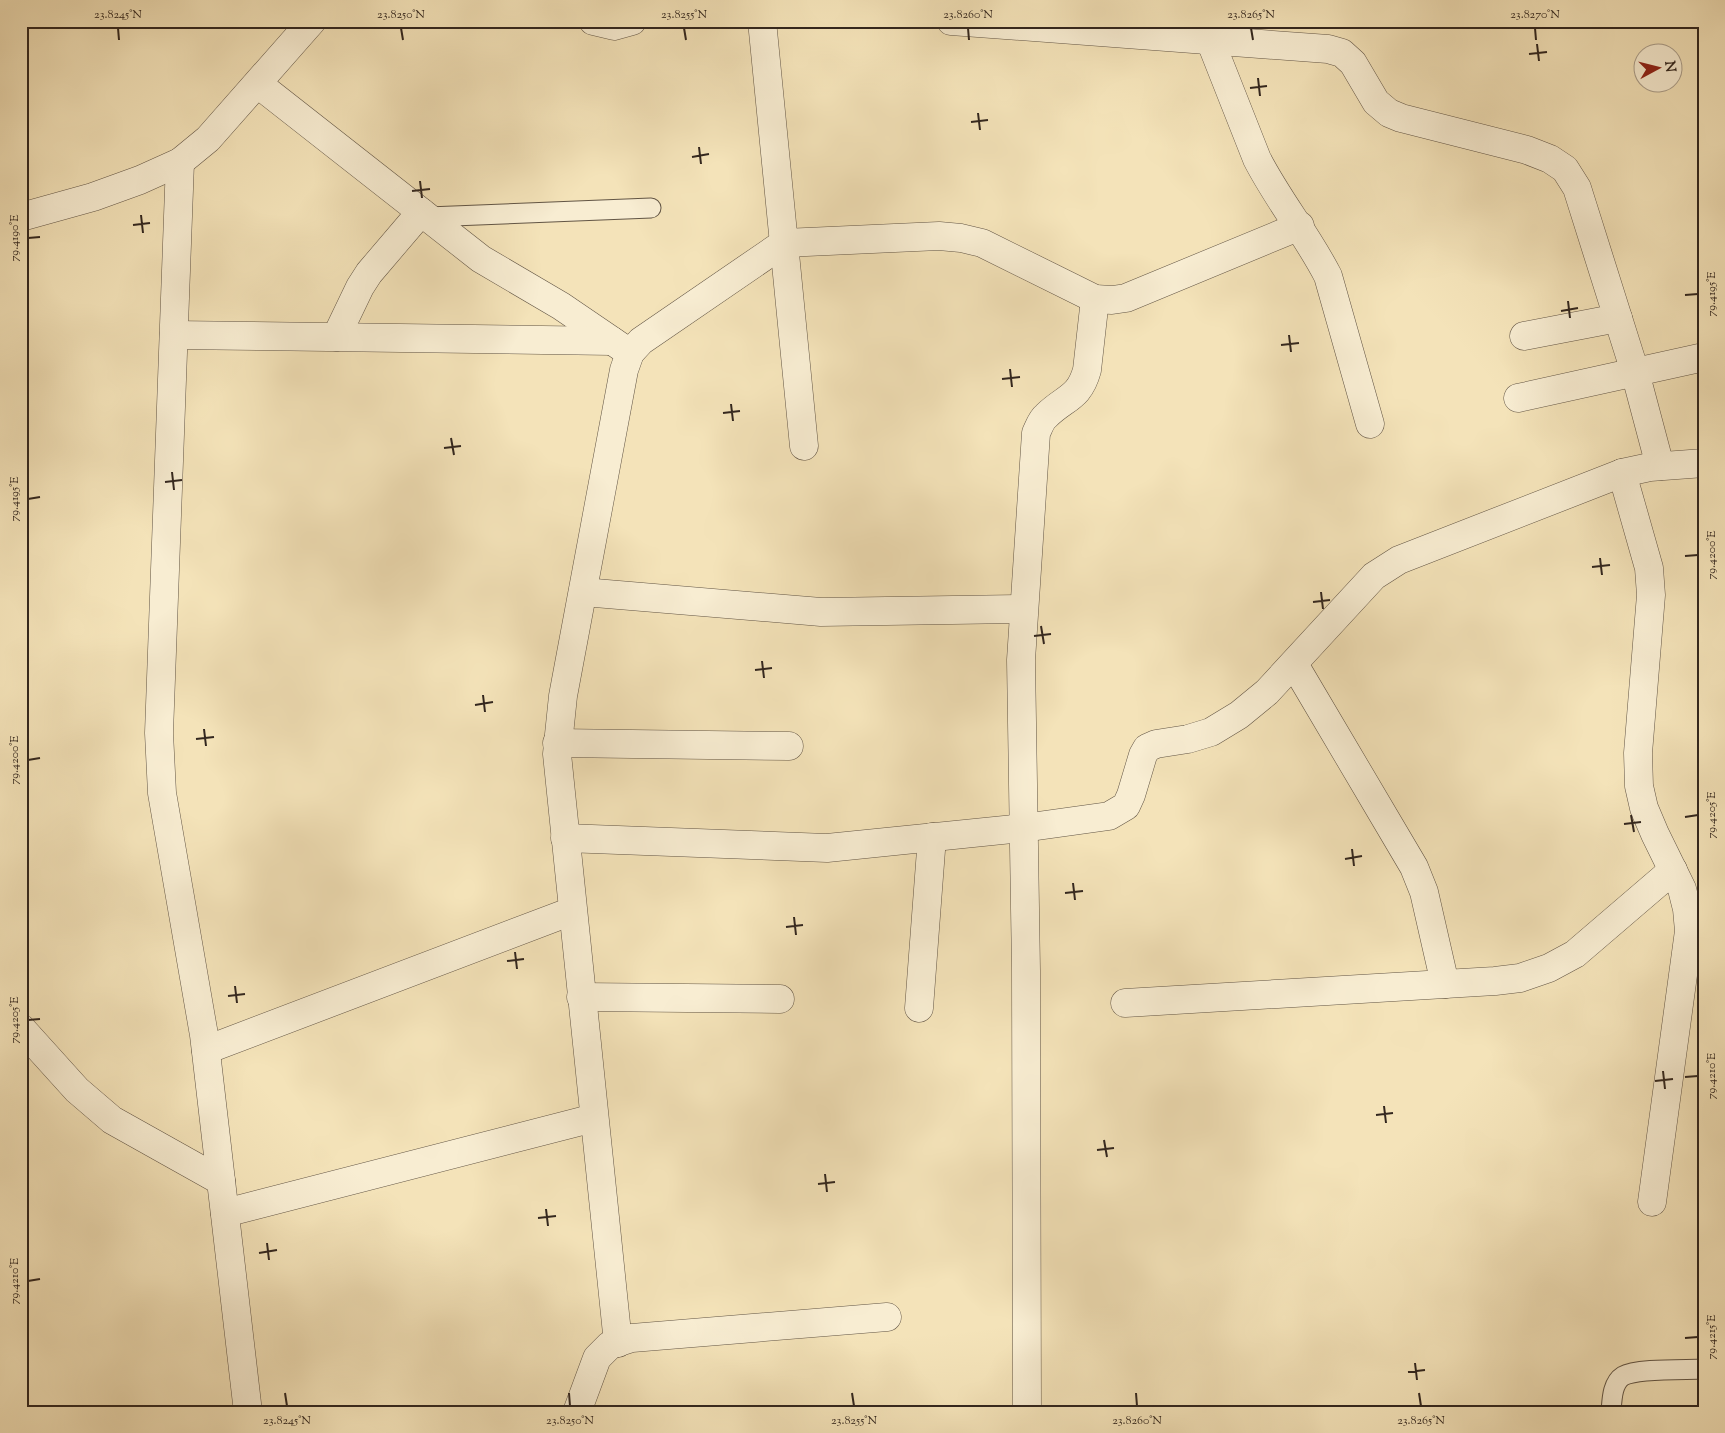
<svg xmlns="http://www.w3.org/2000/svg" width="1725" height="1433" viewBox="0 0 1725 1433" font-family="'Sorts Mill Goudy',serif">
  <style>
    .lines { fill: none; stroke-linecap: round; stroke-linejoin: round }
    .service-casing { stroke: #625545; stroke-width: 21 }
    .minor-casing { stroke: #625545; stroke-width: 29 }
    .service { stroke: #f8edd2; stroke-width: 19 }
    .minor { stroke: #f8edd2; stroke-width: 28 }
    .ticks { fill: none; stroke: #32261e; stroke-width: 2 }
    .neatline { fill: none; stroke: #32261e; stroke-width: 2 }
    .ticks-label { font-size: 12px; text-anchor: middle; fill: #32261e }
  </style>
  <rect width="100%" height="100%" fill="#f4e3b9"/>
  <filter id="stains"><feTurbulence type="fractalNoise" baseFrequency=".004" numOctaves="4"/><feColorMatrix values="0 0 0 0 .2 0 0 0 0 .09 0 0 0 0 .02 0 0 0 .5 -.17"/></filter>
  <radialGradient id="worn" r=".72"><stop offset=".6" stop-color="#630" stop-opacity="0"/><stop offset="1" stop-color="#630" stop-opacity=".3"/></radialGradient>
  <g class="lines">
    <g class="service-casing">
      <g id="service">
        <path d="M428 217 651 208"/>
        <path d="M1611 1412C1612 1400 1612 1383 1623 1376 1637 1368 1686 1370 1704 1369"/>
      </g>
    </g>
    <g class="minor-casing">
      <g id="minor">
        <path d="M593 21 614 26 632 21"/>
        <path d="M762 21 804 446"/>
        <path d="M951 21 1328 49 1342 53 1353 63 1376 102 1389 113 1401 118 1527 150 1550 159 1565 169 1577 188 1635 372 1660 466"/>
        <path d="M1212 25 1210 40 1257 159C1278 200 1307 235 1328 276L1370 424"/>
        <path d="M258 84 481 259 561 306 630 353"/>
        <path d="M180 162 159 733 162 793 204 1035 248 1412"/>
        <path d="M21 217 93 197 140 180 180 162 208 139 312 21"/>
        <path d="M174 335 612 341"/>
        <path d="M1524 336 1618 318"/>
        <path d="M336 337 360 287 369 273 421 212"/>
        <path d="M1518 398 1704 357"/>
        <path d="M1622 473 1649 568 1651 595 1638 753 1639 786 1644 808 1655 834 1682 889 1687 909 1689 931 1652 1202"/>
        <path d="M583 592 821 612 1023 609"/>
        <path d="M1294 664 1414 867 1424 892 1445 984"/>
        <path d="M557 743 789 746"/>
        <path d="M565 838 827 848 1023 828 1109 816 1126 806 1131 795 1143 755 1147 748 1156 744 1188 739 1211 732 1239 715 1267 692 1374 576 1399 560 1622 473 1650 467 1704 463"/>
        <path d="M581 997 780 999"/>
        <path d="M1125 1003 1495 981 1520 978 1549 968 1575 954 1673 870"/>
        <path d="M919 1008 932 837"/>
        <path d="M21 1028 77 1090 112 1120 221 1181"/>
        <path d="M206 1050 572 911"/>
        <path d="M225 1213 594 1118"/>
        <path d="M618 1343 557 754 563 696 624 370 630 353 641 341 784 243 939 236 961 238 982 243 1095 299 1112 300 1126 298 1300 226"/>
        <path d="M577 1412 597 1358 610 1345 632 1338 887 1317"/>
        <path d="M1027 1412 1026 970 1021 660 1036 433C1039 427 1041 420 1046 416 1065 397 1079 399 1087 370L1095 299"/>
      </g>
    </g>
    <use href="#service" class="service"/>
    <use href="#minor" class="minor"/>
  </g>
  <path class="ticks" d="M118 28 119 40M401 28 403 40M684 28 686 40M968 28 969 40M1251 28 1253 40M1535 28 1536 40M1537 44 1539 61M1529 54 1547 52M1258 78 1260 96M1250 88 1267 86M978 113 980 130M971 122 988 120M699 147 701 164M692 157 709 154M420 181 422 198M412 191 430 189M141 215 143 233M133 225 150 223M28 238 40 237M1685 295 1698 294M1568 301 1570 318M1561 311 1578 308M1289 335 1291 352M1281 345 1299 343M1010 369 1012 387M1002 379 1020 377M731 404 733 421M723 413 740 411M451 438 454 455M444 448 461 446M172 472 174 490M165 482 182 480M28 499 40 497M1685 556 1698 555M1600 558 1602 575M1592 567 1610 565M1321 592 1323 609M1313 602 1330 600M1041 626 1044 644M1034 636 1051 634M762 661 764 678M755 670 772 668M483 695 485 712M475 705 493 702M204 729 206 746M196 739 214 737M28 760 40 758M1631 815 1634 832M1685 817 1698 815M1624 824 1641 822M1352 849 1354 866M1345 859 1362 856M1073 883 1075 900M1065 893 1083 891M794 917 796 935M786 927 803 925M515 952 517 969M507 961 524 959M235 986 237 1003M228 996 245 994M28 1020 40 1019M1663 1071 1665 1089M1685 1077 1698 1076M1655 1081 1673 1079M1384 1106 1386 1123M1376 1115 1393 1113M1104 1140 1107 1157M1097 1150 1114 1148M825 1174 827 1192M818 1184 835 1182M546 1209 548 1226M538 1218 556 1216M267 1243 269 1260M259 1253 277 1250M28 1281 40 1279M1685 1338 1698 1337M1415 1363 1417 1380M1408 1372 1425 1370M285 1393 287 1406M569 1393 570 1406M852 1393 854 1406M1136 1393 1137 1406M1419 1393 1421 1406"/>
  <rect width="1725" height="1433" fill="none" stroke="#f4e3b9" stroke-width="55"/>
  <g transform="translate(1658 68) rotate(83)"><circle r="24" fill="#f8edd2" stroke="#a99d8a"/>
  <path d="M0-4L9 19L0 12L-9 19Z" fill="#8f2418"/>
  <text y="-8" font-size="14" font-weight="bold" text-anchor="middle" fill="#32261e">N</text>
  </g>
  <rect x="28" y="28" width="1670" height="1378" class="neatline"/>
  <g class="ticks-label">
    <text x="118" y="18">23.8245°N</text>
    <text x="401" y="18">23.8250°N</text>
    <text x="684" y="18">23.8255°N</text>
    <text x="968" y="18">23.8260°N</text>
    <text x="1251" y="18">23.8265°N</text>
    <text x="1535" y="18">23.8270°N</text>
    <text transform="translate(14 238) rotate(-90)" y="4">79.4190°E</text>
    <text transform="translate(1711 294) rotate(-90)" y="4">79.4195°E</text>
    <text transform="translate(14 499) rotate(-90)" y="4">79.4195°E</text>
    <text transform="translate(1711 555) rotate(-90)" y="4">79.4200°E</text>
    <text transform="translate(14 760) rotate(-90)" y="4">79.4200°E</text>
    <text transform="translate(1711 815) rotate(-90)" y="4">79.4205°E</text>
    <text transform="translate(14 1020) rotate(-90)" y="4">79.4205°E</text>
    <text transform="translate(1711 1076) rotate(-90)" y="4">79.4210°E</text>
    <text transform="translate(14 1281) rotate(-90)" y="4">79.4210°E</text>
    <text transform="translate(1711 1337) rotate(-90)" y="4">79.4215°E</text>
    <text x="287" y="1424">23.8245°N</text>
    <text x="570" y="1424">23.8250°N</text>
    <text x="854" y="1424">23.8255°N</text>
    <text x="1137" y="1424">23.8260°N</text>
    <text x="1421" y="1424">23.8265°N</text>
  </g>
  <rect width="100%" height="100%" filter="url(#stains)"/>
  <rect width="100%" height="100%" fill="url(#worn)"/>
</svg>
